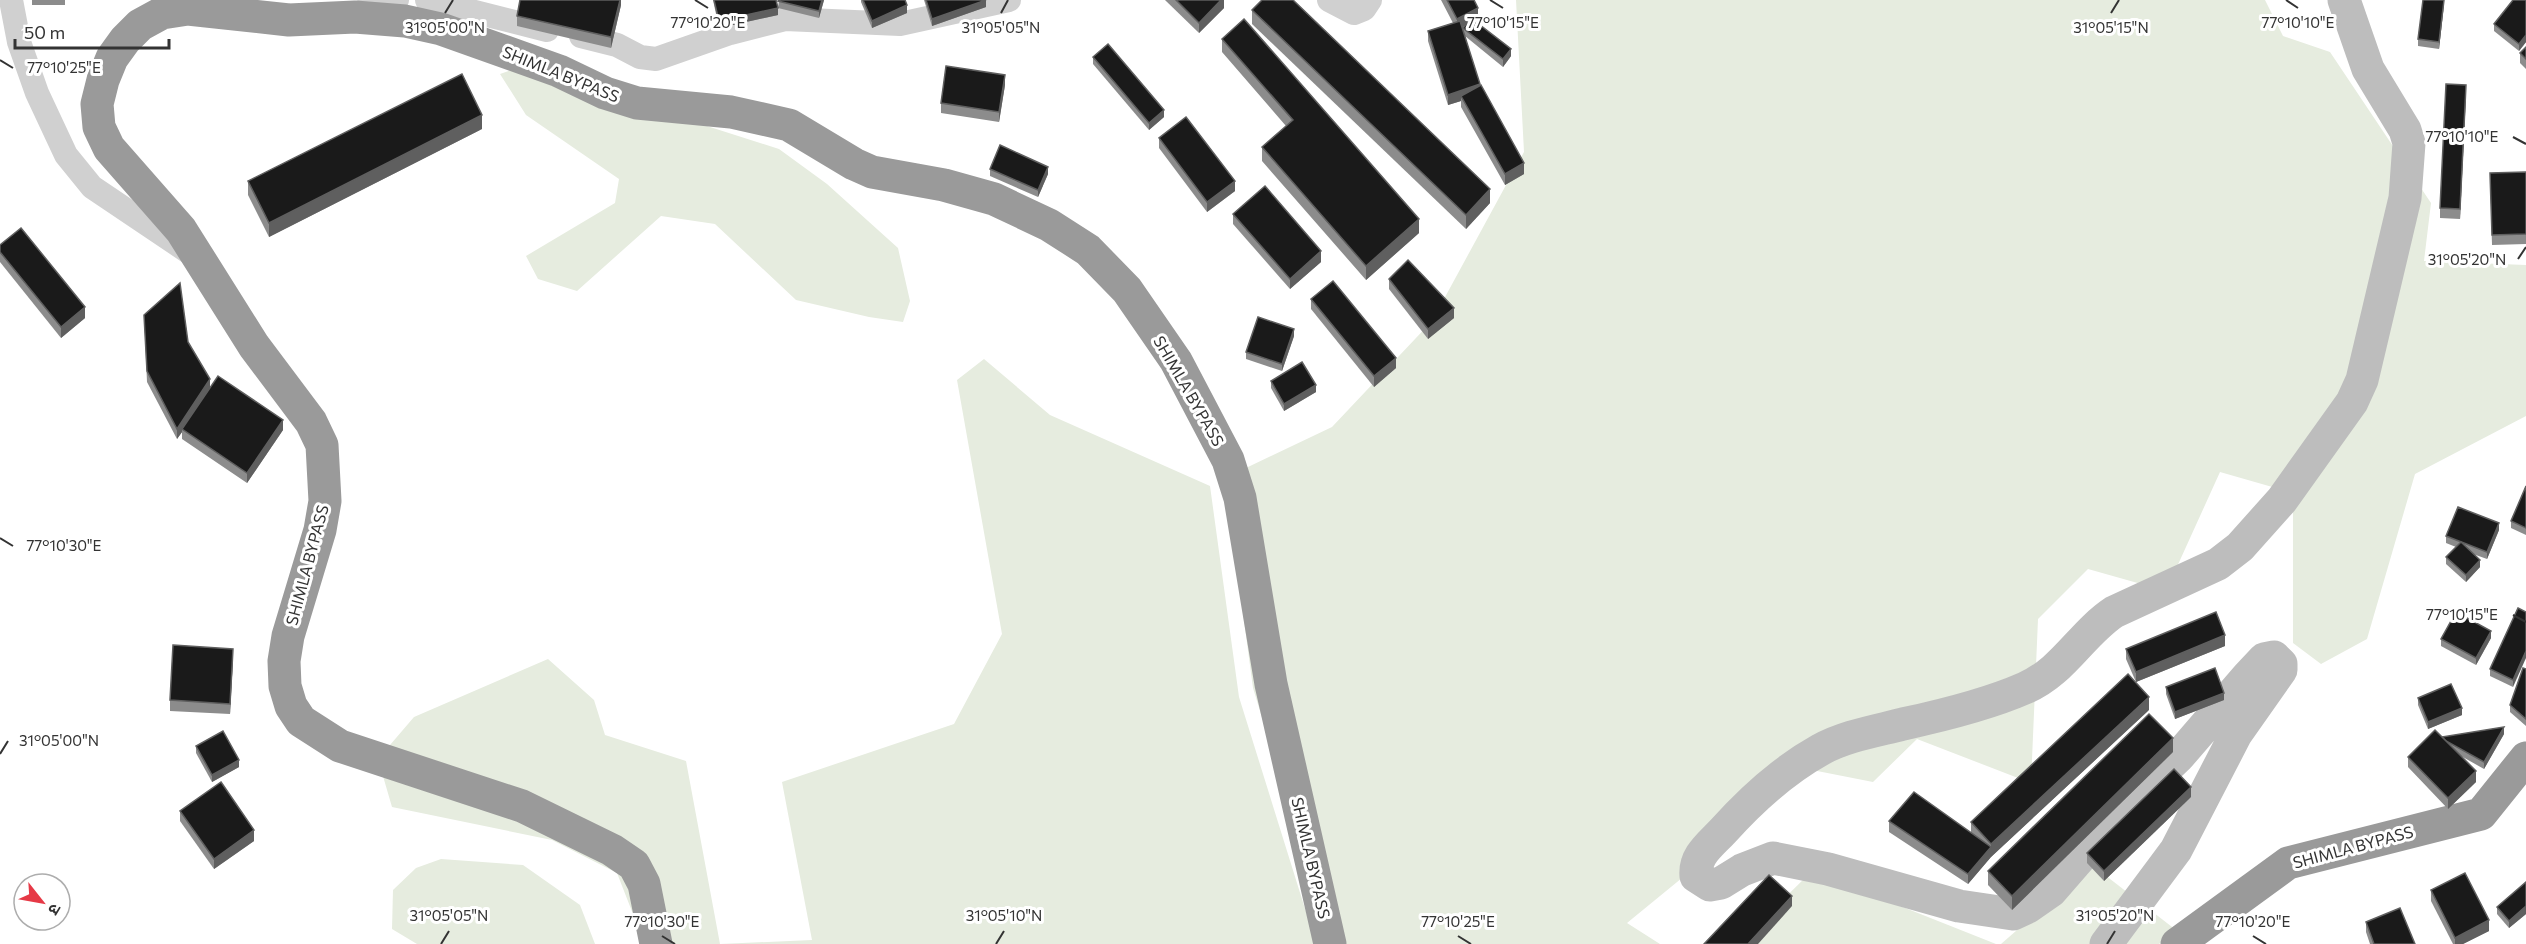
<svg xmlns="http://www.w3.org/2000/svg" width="2526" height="944" viewBox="0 0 2526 944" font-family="Commissioner,'Noto Sans Devanagari',sans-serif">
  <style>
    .green { fill: #e6ecdf }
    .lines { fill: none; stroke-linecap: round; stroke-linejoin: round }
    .street { stroke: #d0d0d0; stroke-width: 24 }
    .secondary { stroke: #bdbdbd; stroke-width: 33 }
    .highway { stroke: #9a9a9a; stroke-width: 33 }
    .wall { fill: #8c8c8c }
    .shaded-wall { fill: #5f5f5f }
    .building { fill: #1a1a1a; stroke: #5f5f5f; stroke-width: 1.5 }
    .ticks { fill: none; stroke: #333; stroke-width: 2 }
    .labels { text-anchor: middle; stroke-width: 6; stroke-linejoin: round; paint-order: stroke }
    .street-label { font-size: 16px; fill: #333; stroke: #fff }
    .ticks-label { font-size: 15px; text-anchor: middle; fill: #333; stroke: #fff; stroke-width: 6; stroke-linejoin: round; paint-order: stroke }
  </style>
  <rect width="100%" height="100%" fill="#fff"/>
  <g class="green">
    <path d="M1516 0H2265L2283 36 2330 52 2431 203 2424 261 2526 265V416L2415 474 2367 639 2321 664 2293 643V493L2220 472 2166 591 2088 569 2038 619 2031 783 1917 739 1873 782 1807 769 1781 797 1627 923 1660 944H1331L1253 688 1225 478 1332 427 1432 321 1524 152Z"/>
    <path d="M532 63 685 119 779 149 827 184 898 248 910 301 903 322 869 317 796 300 715 224 661 216 577 291 538 279 526 256 615 203 619 179 526 115 500 74Z"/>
    <path d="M984 359 1050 415 1210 486 1239 697 1316 944H640V932L617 873 552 840 392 807 378 759 414 717 548 659 594 700 605 735 686 761 720 944 812 940 782 782 954 724 1002 634 957 380Z"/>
    <path d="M441 859 523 865 580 905 595 944H417L392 929 393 890 416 868Z"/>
    <path d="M2092 865 2176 930 2159 944H2001Z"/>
    <path d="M1812 871 1996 944H1738Z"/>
  </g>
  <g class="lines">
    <g class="street">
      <path d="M11 0 19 42 37 93 66 155 92 187 190 253"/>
      <path d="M427 0 547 30"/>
      <path d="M1329 0 1354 13 1364 9 1370 0"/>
      <path d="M355 17 370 6 397 0"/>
      <path d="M581 36 617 45 640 57 656 59 730 33 785 19 900 24 1009 0"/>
    </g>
    <path class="secondary" d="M2106 944 2176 850 2236 734 2281 670V664L2274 657 2264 659 2248 676 2179 756 2117 815 2051 891 2028 907 2013 914 1959 906 1828 869 1773 858 1742 870 1721 883 1710 885 1696 876C1694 856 1710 845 1723 831 1750 801 1784 770 1820 750 1845 736 1876 731 1903 724 1940 716 1991 703 2025 688 2063 672 2081 634 2114 612L2218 564 2240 547 2282 500 2352 402 2362 380 2405 198 2409 143 2405 130 2368 69 2344 0"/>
    <g class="highway">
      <path d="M656 944 644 884 634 865 612 850 522 806 340 746 301 721 291 706 285 686 284 661 288 636 320 530 325 501 322 445 311 422 254 346 181 230 109 148 99 127 97 104 103 80 112 58 125 40 140 25 162 13 188 9 289 20 355 17 405 21 441 29 559 71 605 93 637 103 731 112 789 125 854 164 872 172 944 185 994 199 1049 225 1088 250 1127 290 1176 361 1228 460 1240 498 1271 684 1330 944"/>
      <path d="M2177 944 2288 863 2481 814 2526 758"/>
    </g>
  </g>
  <g class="wall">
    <rect x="32" y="0" width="33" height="5"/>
    <path d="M621 0V5L611 48 517 26V16Z"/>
    <path d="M713 0H776L778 15 719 28Z"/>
    <path d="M779 0H824L819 18 778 8Z"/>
    <path d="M861 0H905L907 13 872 28 861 2Z"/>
    <path d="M924 0H986V7L932 26Z"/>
    <path d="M1165 0H1224V8L1199 33Z"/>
    <path d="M1441 0H1474L1478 18 1474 20 1511 56 1503 67 1465 36 1480 86 1524 174 1505 185 1461 107V101L1448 105 1428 41V31L1453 23Z"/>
    <path d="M2526 0V42L2519 51 2494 31V24Z"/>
    <path d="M2444 4 2439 49 2418 46V39Z"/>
    <path d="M1252 10 1490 203 1466 229 1252 24Z"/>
    <path d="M1222 39 1419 233 1366 280 1262 161V147L1286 126 1222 52Z"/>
    <path d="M2526 47V69L2520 63V53Z"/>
    <path d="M1093 57 1164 117 1149 130 1093 64Z"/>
    <path d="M1005 85 999 122 941 113V103Z"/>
    <path d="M2466 95 2460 219 2440 218V208Z"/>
    <path d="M482 129 269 237 248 195V181Z"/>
    <path d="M1159 138 1235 191 1207 212 1159 148Z"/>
    <path d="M990 169 1048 174 1038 197 990 176Z"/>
    <path d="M2526 172V244L2492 245 2490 173Z"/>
    <path d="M1233 214 1321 262 1290 289 1233 224Z"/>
    <path d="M0 245 85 318 61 338 0 262Z"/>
    <path d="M1389 279 1454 318 1428 339 1389 289Z"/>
    <path d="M1311 299 1396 368 1374 387 1311 309Z"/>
    <path d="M144 315 188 342 210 388 283 430 247 483 182 439V432L177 439 147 382Z"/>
    <path d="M1294 336 1282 371 1246 359V352Z"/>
    <path d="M1271 381 1316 392 1284 411 1271 388Z"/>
    <path d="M2526 486V535L2511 528V521Z"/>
    <path d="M2499 530 2487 559 2473 554 2480 567 2466 582 2446 564V557L2456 547 2446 543V536Z"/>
    <path d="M2518 608 2513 687 2490 676V669Z"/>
    <path d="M2491 638 2476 665 2441 646V639Z"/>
    <path d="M2225 646 2136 682 2126 659V649Z"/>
    <path d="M233 659 230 714 170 711V700Z"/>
    <path d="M2526 669V726L2510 712V705Z"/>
    <path d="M2166 687 2224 700 2175 719 2166 694Z"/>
    <path d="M2418 698 2462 715 2428 729 2418 705Z"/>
    <path d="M2149 710 1991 857 1968 884 1889 832V821L1971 832V822Z"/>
    <path d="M2504 734 2484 769 2461 756 2476 782 2448 809 2408 767V757L2442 737Z"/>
    <path d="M196 746 239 767 212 782 196 753Z"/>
    <path d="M2173 752 2012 910 1988 885V871Z"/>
    <path d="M2191 797 2104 881 2087 863V853Z"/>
    <path d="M180 811 254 841 214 869 180 821Z"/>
    <path d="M2526 882V914L2509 928 2497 914V907Z"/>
    <path d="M2431 890 2489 931 2463 944H2453L2431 901Z"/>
    <path d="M2366 922 2415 944H2370L2366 932Z"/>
  </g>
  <g class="shaded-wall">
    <path d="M620 0H621V5L611 48V37Z"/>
    <path d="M822 0H824L819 18V11Z"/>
    <path d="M986 0V7L932 26V19Z"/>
    <path d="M1221 0H1224V8L1199 33V23Z"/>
    <path d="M2444 0V4L2439 49V42Z"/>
    <path d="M907 5V13L872 28V21Z"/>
    <path d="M778 8V15L719 28V21Z"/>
    <path d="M1478 8V18L1457 30V19Z"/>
    <path d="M2526 35V42L2519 51V44Z"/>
    <path d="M1511 49V56L1503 67V59Z"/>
    <path d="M1005 75V85L999 122V112Z"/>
    <path d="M1480 84V95L1461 96V101L1448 105V95Z"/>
    <path d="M2466 85V95L2460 219V209Z"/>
    <path d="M1164 110V117L1149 130V123Z"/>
    <path d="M482 115V129L269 237V223Z"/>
    <path d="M1524 163V174L1505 185V174Z"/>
    <path d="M1048 167V174L1038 197V190Z"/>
    <path d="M1235 181V191L1207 212V202Z"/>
    <path d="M1490 189V203L1466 229V215Z"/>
    <path d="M1419 219V233L1366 280V266Z"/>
    <path d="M1321 251V262L1290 289V279Z"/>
    <path d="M85 307V318L61 338V327Z"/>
    <path d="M1454 308V318L1428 339V329Z"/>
    <path d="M1294 329V336L1282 371V364Z"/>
    <path d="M1396 358V368L1374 387V376Z"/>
    <path d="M210 379V390L182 429V432L177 439V429Z"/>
    <path d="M1316 385V392L1284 411V404Z"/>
    <path d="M283 420V430L247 483V473Z"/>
    <path d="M2499 523V530L2487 559V552Z"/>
    <path d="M2480 560V567L2466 582V575Z"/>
    <path d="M2491 631V638L2476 665V658Z"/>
    <path d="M2225 635V646L2136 682V672Z"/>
    <path d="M233 649V659L230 714V704Z"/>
    <path d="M2526 651V658L2513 687V680Z"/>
    <path d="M2224 693V700L2175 719V712Z"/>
    <path d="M2149 697V710L1991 857 1968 884V874L1991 847V844Z"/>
    <path d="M2462 708V715L2428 729V722Z"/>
    <path d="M2504 727V734L2484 769V762Z"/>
    <path d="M2173 738V752L2012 910V896Z"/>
    <path d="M239 760V767L212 782V775Z"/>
    <path d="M2476 771V782L2448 809V798Z"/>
    <path d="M2191 787V797L2104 881V871Z"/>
    <path d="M254 830V841L214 869V859Z"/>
    <path d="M1792 896V906L1758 944H1748Z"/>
    <path d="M2526 906V914L2509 928V921Z"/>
    <path d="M2489 920V931L2463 944H2455V938Z"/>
  </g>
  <g class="building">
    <path d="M520 0H620L611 37 517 16Z"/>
    <path d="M714 0H776L778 8 719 21Z"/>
    <path d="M779 0H822L819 11 778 1Z"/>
    <path d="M863 0H905L907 5 872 21Z"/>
    <path d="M926 0H986L932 19Z"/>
    <path d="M1176 0H1221L1199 23Z"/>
    <path d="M1262 0H1293L1490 189 1466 215 1252 10Z"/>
    <path d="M1447 0H1474L1478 8 1457 19Z"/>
    <path d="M2423 0H2444L2439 42 2418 39Z"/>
    <path d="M2513 0H2526V35L2519 44 2494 24Z"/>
    <path d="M1471 18 1511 49 1503 59 1463 28Z"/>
    <path d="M1244 19 1419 219 1366 266 1262 147 1293 120 1222 39Z"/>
    <path d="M1460 21 1480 84 1448 95 1428 31Z"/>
    <path d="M1108 44 1164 110 1149 123 1093 57Z"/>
    <path d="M2526 47V59L2520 53Z"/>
    <path d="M946 66 1005 75 999 112 941 103Z"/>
    <path d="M462 74 482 115 269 223 248 181Z"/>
    <path d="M2446 84 2466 85 2460 209 2440 208Z"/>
    <path d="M1481 85 1524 163 1505 174 1461 96Z"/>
    <path d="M1186 117 1235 181 1207 202 1159 138Z"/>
    <path d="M1000 145 1048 167 1038 190 990 169Z"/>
    <path d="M2526 172V234L2492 235 2490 173Z"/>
    <path d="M1265 186 1321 251 1290 279 1233 214Z"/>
    <path d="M21 228 85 307 61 327 0 252V245Z"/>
    <path d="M1408 260 1454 308 1428 329 1389 279Z"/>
    <path d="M1333 281 1396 358 1374 376 1311 299Z"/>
    <path d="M180 283 188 342 210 379 177 429 147 371 144 315Z"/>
    <path d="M1258 317 1294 329 1282 364 1246 352Z"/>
    <path d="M1302 362 1316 385 1284 404 1271 381Z"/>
    <path d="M218 376 283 420 247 473 182 429Z"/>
    <path d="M2526 486V528L2511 521Z"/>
    <path d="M2458 507 2499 523 2487 552 2446 536Z"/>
    <path d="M2461 542 2480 560 2466 575 2446 557Z"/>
    <path d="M2518 608 2526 612V651L2513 680 2490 669Z"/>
    <path d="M2216 612 2225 635 2136 672 2126 649Z"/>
    <path d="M2456 612 2491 631 2476 658 2441 639Z"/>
    <path d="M173 645 233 649 230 704 170 700Z"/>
    <path d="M2215 668 2224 693 2175 712 2166 687Z"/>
    <path d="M2523 668 2526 669V719L2510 705Z"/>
    <path d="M2128 674 2149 697 1991 844 1971 822Z"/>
    <path d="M2451 684 2462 708 2428 722 2418 698Z"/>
    <path d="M2149 714 2173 738 2012 896 1988 871Z"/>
    <path d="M2504 727 2484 762 2446 741 2442 737Z"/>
    <path d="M2435 730 2476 771 2448 798 2408 757Z"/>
    <path d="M223 731 239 760 212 775 196 746Z"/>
    <path d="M2174 769 2191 787 2104 871 2087 853Z"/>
    <path d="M221 782 254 830 214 859 180 811Z"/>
    <path d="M1914 792 1991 847 1968 874 1889 821Z"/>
    <path d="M2465 873 2489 920 2455 938 2431 890Z"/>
    <path d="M1769 875 1792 896 1748 944H1704Z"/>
    <path d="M2526 882V906L2509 921 2497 907Z"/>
    <path d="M2400 908 2415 944H2374L2366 922Z"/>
  </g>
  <path class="ticks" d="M695 0 708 8M1490 0 1503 8M2286 0 2298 8M445 13 453 0M1001 13 1008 0M2111 13 2119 0M0 60 13 68M2513 137 2526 144M2518 259 2526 247M0 538 13 546M2513 615 2526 622M0 754 8 741M662 936 675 944M1458 936 1471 944M2253 936 2266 944M441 944 449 931M996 944 1004 931M2107 944 2115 931"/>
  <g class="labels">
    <g class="street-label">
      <text transform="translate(561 74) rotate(22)" y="6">SHIMLA BYPASS</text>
      <text transform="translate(1189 391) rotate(60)" y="6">SHIMLA BYPASS</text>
      <text transform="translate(307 565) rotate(-75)" y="6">SHIMLA BYPASS</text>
      <text transform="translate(2353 847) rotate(-15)" y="6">SHIMLA BYPASS</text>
      <text transform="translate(1311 858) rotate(77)" y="6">SHIMLA BYPASS</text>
    </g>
  </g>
  <g class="ticks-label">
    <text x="708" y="28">77°10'20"E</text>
    <text x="1503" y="28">77°10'15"E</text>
    <text x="2298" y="28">77°10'10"E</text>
    <text x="445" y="33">31°05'00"N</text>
    <text x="1001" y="33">31°05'05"N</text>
    <text x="2111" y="33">31°05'15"N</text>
    <text x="64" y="73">77°10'25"E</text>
    <text x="2462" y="142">77°10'10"E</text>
    <text x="2467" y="265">31°05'20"N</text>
    <text x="64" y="551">77°10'30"E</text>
    <text x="2462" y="620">77°10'15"E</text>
    <text x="59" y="746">31°05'00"N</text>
    <text x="449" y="921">31°05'05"N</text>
    <text x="1004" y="921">31°05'10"N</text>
    <text x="2115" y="921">31°05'20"N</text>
    <text x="662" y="927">77°10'30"E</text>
    <text x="1458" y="927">77°10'25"E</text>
    <text x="2253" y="927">77°10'20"E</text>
  </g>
  <g transform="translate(42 902) rotate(121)"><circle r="28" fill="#ffffff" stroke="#adadad" stroke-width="1.5"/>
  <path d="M0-4.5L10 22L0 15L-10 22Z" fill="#e63946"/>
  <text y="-9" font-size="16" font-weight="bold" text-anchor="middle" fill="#333333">उ</text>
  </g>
  <path d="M15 39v9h154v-9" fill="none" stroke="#333333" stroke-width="3"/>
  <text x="24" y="39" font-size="18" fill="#333333" stroke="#ffffff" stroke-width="4.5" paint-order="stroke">50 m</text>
</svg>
